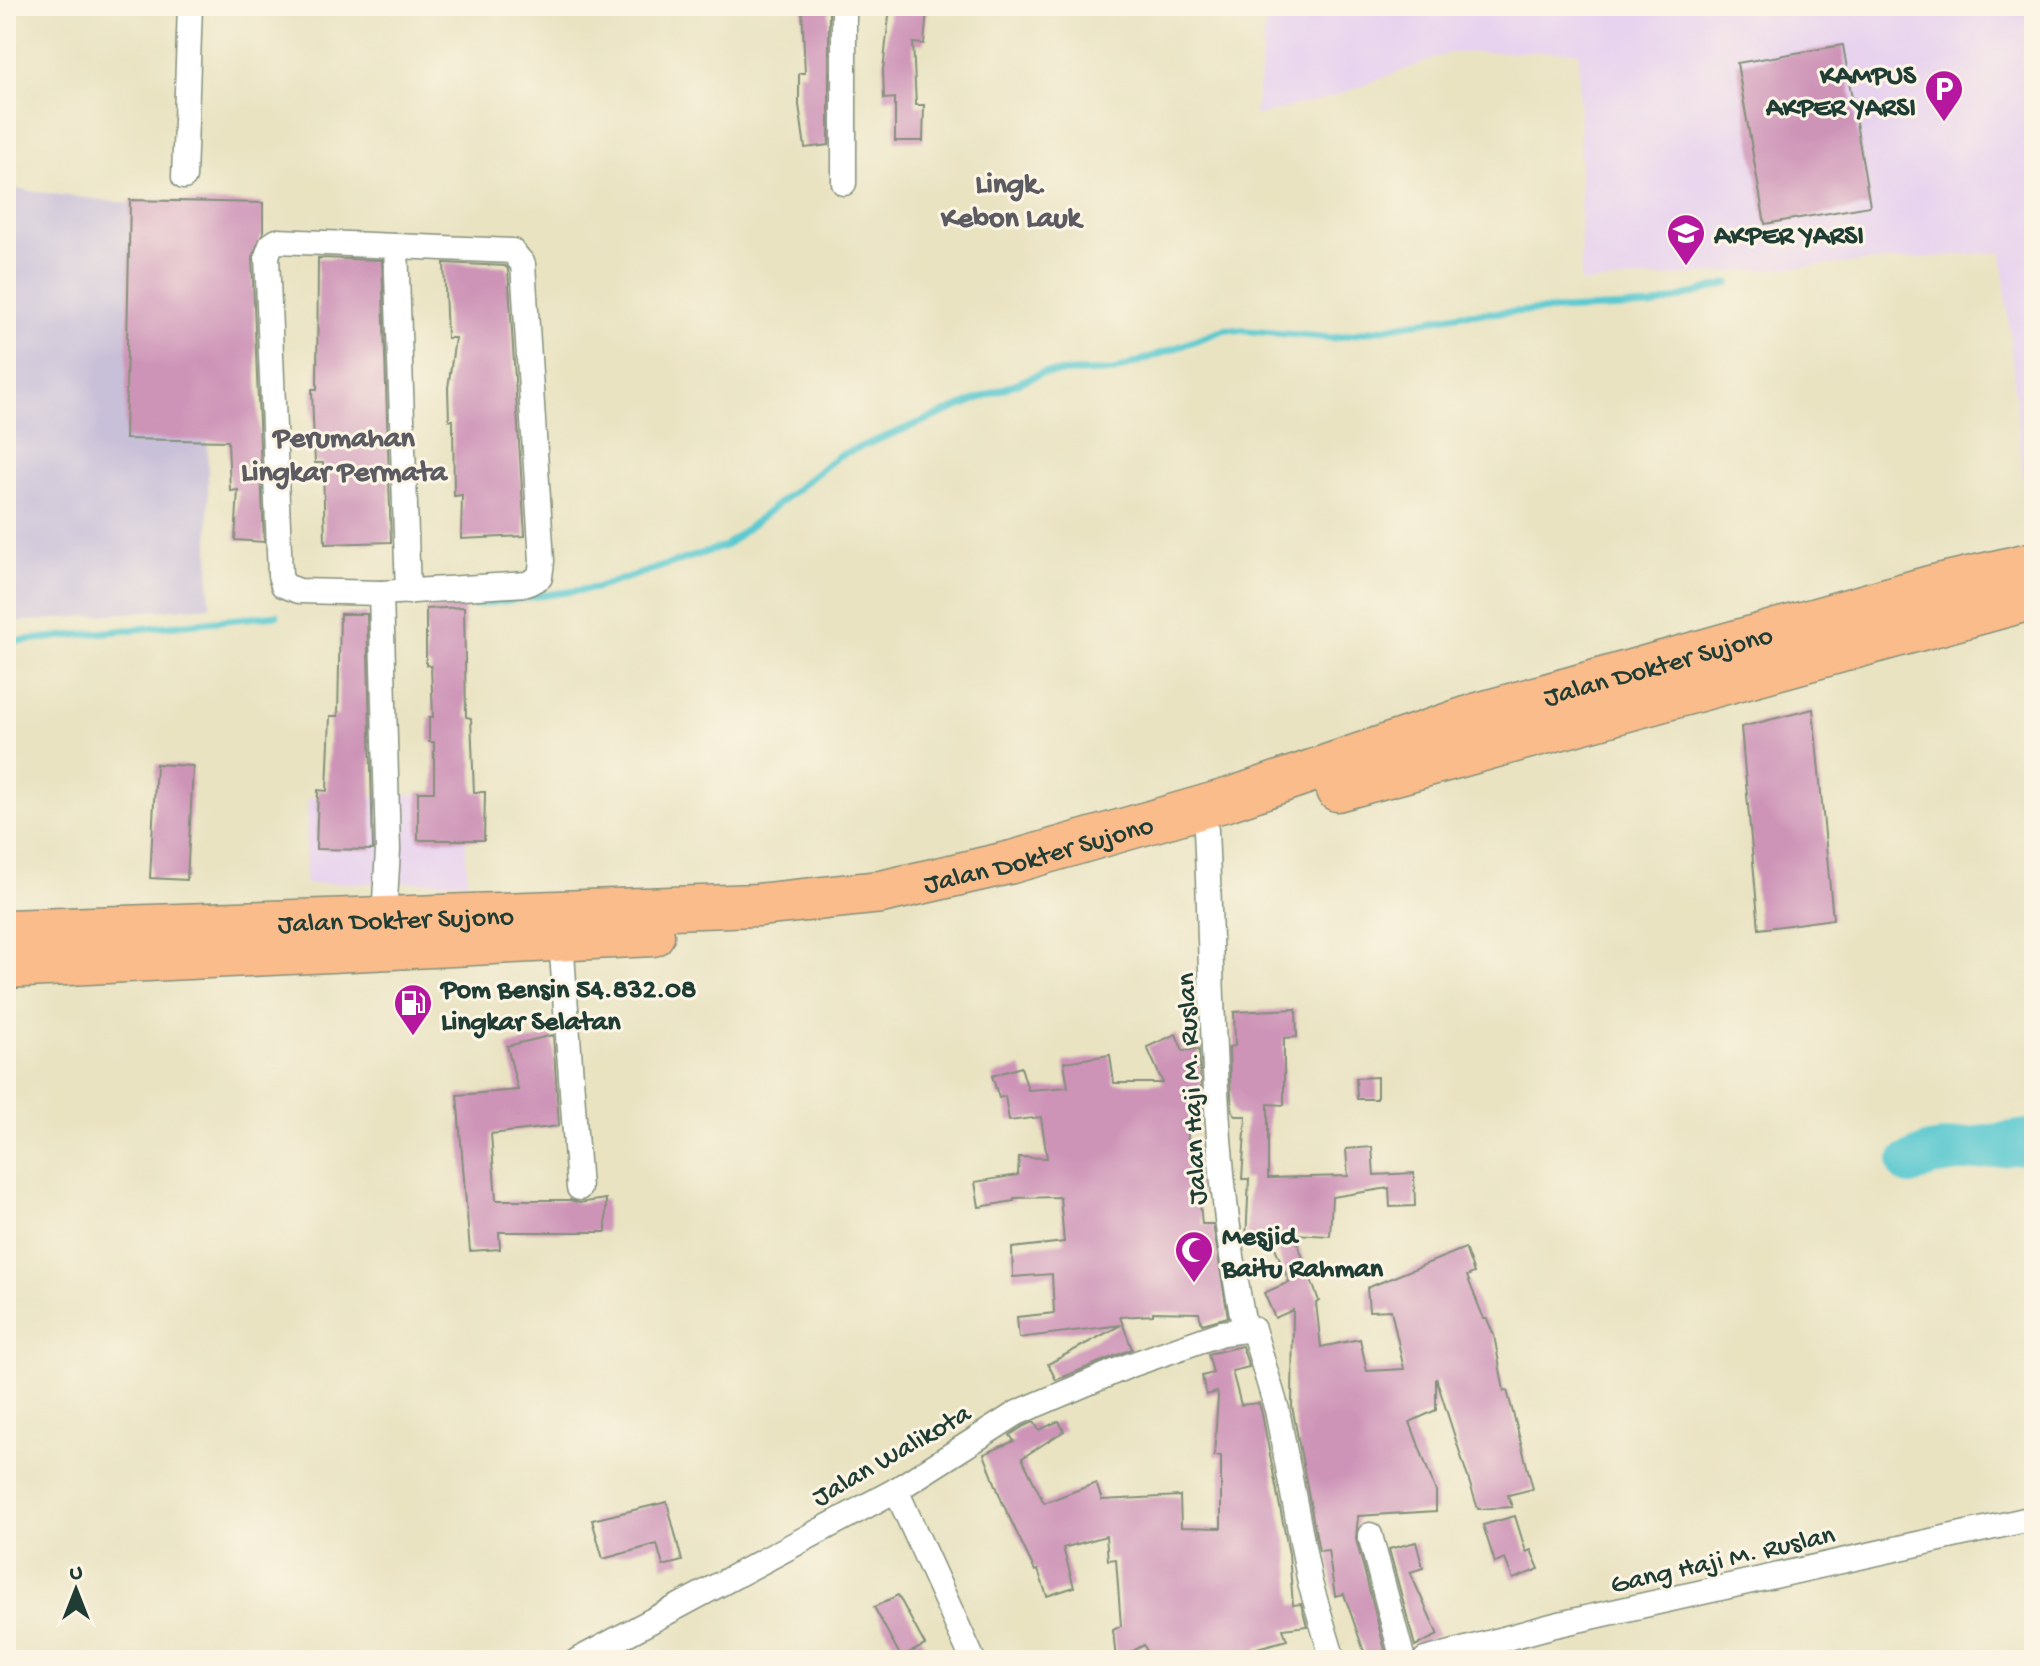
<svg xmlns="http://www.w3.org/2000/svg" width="2040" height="1666" viewBox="0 0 2040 1666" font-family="'Gochi Hand',sans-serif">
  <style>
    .built { fill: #e7d2ef }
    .industrial { fill: #c8bfd8 }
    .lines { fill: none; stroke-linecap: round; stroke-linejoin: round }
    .stream { stroke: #5bc9d0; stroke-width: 7 }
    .river { stroke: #5bc9d0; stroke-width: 44 }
    .building { fill: #ce94b8 }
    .street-casing { stroke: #84907b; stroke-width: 27 }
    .highway-casing { stroke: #84907b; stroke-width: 45 }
    .street { stroke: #fff; stroke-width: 24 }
    .highway { stroke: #fabc8b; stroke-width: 42 }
    .labels { text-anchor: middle; stroke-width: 6; stroke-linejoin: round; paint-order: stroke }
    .poi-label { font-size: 28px; font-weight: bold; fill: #1f3d34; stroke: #fcf5e5; text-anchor: start }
    .street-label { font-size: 28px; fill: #1f3d34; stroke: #fcf5e5 }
    .neighbourhood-label { font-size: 30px; font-weight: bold; fill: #5c5b62; stroke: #fcf5e5 }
  </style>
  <rect width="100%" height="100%" fill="#fcf5e5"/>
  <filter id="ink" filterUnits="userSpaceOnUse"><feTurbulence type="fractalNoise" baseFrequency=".0125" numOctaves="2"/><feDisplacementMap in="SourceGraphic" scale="16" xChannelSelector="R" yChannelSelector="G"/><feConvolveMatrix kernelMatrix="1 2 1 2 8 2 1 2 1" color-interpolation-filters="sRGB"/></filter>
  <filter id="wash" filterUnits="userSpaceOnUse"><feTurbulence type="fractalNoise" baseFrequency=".006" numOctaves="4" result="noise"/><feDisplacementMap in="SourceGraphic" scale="32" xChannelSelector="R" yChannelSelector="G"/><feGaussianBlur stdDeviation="1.8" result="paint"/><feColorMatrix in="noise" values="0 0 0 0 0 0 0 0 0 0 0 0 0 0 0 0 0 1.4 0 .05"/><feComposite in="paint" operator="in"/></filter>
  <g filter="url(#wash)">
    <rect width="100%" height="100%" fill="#e9e3c2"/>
    <g class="built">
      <path d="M1267 6H2034V525L2027 527 2002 252 1581 283 1579 51 1449 53 1332 97 1255 116Z"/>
      <path d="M464 793 467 881 305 884 308 798Z"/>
    </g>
    <path class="industrial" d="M6 188 204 213 210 606 6 623Z"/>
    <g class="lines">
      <g class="stream">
        <path d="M474 605 596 588 725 546 838 456 1042 373 1114 371 1226 329 1333 338 1462 314 1652 306 1729 283"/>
        <path d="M6 642 277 615"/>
      </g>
      <path class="river" d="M1910 1164 1930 1155 2034 1140"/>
    </g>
    <g id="blocks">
      <g class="building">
        <path d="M802 6H829V145L805 148 799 105V73H805Z"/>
        <path d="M890 7 927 10 924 44 913 43 916 105H924L923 141H895V98L884 99 883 70Z"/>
        <path d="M1843 45 1870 206 1765 224 1737 63Z"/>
        <path d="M130 200 263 203V233L252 257 264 542 235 540 238 490 230 491 228 441 125 439Z"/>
        <path d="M318 258 382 260 391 542 325 544 323 463H315L313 420 312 389H317Z"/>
        <path d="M444 263 505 266 508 269 525 536 461 539 462 495 454 496 453 420H449L448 388 455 338H447Z"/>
        <path d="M464 607 466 717 471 718 474 792H485L484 840H418V792H434V742H429V717H433L431 666 426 665V609Z"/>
        <path d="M340 614H367L373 850 316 849 318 790 327 791 330 716H338Z"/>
        <path d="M1813 709 1833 919 1759 929 1741 727Z"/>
        <path d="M156 764 193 766 187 880 150 878Z"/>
        <path d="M1296 1009 1297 1037 1284 1038V1105L1268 1104V1178L1348 1176 1346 1149 1372 1147 1374 1175 1414 1173 1415 1206 1390 1207 1389 1188 1332 1197 1330 1236 1294 1234 1319 1301 1316 1303 1321 1347 1360 1339 1367 1371 1404 1369 1391 1310 1369 1311 1367 1288 1465 1248 1474 1273 1467 1276 1484 1319H1487L1494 1335 1504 1391 1507 1390 1533 1489 1508 1495 1512 1507 1478 1509 1436 1378V1410L1410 1422 1436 1492V1511L1358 1516 1356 1539 1386 1654 1367 1660 1344 1594 1335 1596 1328 1550 1319 1551 1292 1406 1293 1310 1275 1318 1264 1293 1289 1282 1272 1240H1246L1249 1179H1242L1246 1116H1236L1232 1110 1230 1080 1229 1047 1235 1046 1234 1012Z"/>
        <path d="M1176 1034 1183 1051 1199 1049 1202 1107 1190 1106 1187 1150H1195L1202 1224H1213L1228 1317 1202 1324 1199 1313 1153 1312V1315L1120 1317 1132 1349 1056 1380 1048 1364 1121 1325 1019 1338 1017 1317 1054 1313 1052 1274 1013 1277 1012 1248 1064 1242 1060 1197 1014 1198V1201L979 1207 975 1182 1018 1175 1019 1157 1047 1158 1041 1117 1009 1121 1005 1096 999 1098 992 1076 1021 1067 1028 1090 1068 1087 1064 1062 1110 1055 1114 1083H1163L1147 1047Z"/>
        <path d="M553 1035 559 1126 491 1134 496 1200H570L579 1203 606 1199V1232H499L500 1249 470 1251 457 1095 518 1090 507 1046Z"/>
        <path d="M1377 1077V1099H1357L1356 1078Z"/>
        <path d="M1242 1346 1249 1367 1232 1371 1241 1405 1259 1403 1262 1414 1289 1554 1293 1605 1301 1604 1307 1626 1283 1629 1287 1640 1257 1648 1258 1652 1221 1660H1150L1144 1645 1116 1660 1113 1630 1121 1626 1116 1559 1108 1560 1106 1536 1063 1548 1074 1587 1047 1596 1038 1570 1035 1571 1003 1504 984 1454 1014 1441 1010 1435 1024 1426 1034 1422 1039 1430 1059 1421 1064 1431 1022 1458 1044 1503 1096 1483 1102 1500 1180 1496 1181 1527 1221 1528V1456H1214L1218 1396 1217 1392 1206 1395 1202 1376 1213 1373 1208 1354Z"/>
        <path d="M667 1502 682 1561 663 1566 657 1544 603 1559 592 1520Z"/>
        <path d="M1515 1516 1526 1552 1531 1550 1539 1569 1513 1579 1505 1559 1495 1563 1483 1525Z"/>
        <path d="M1416 1542 1423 1568 1410 1572 1438 1635 1415 1646 1389 1549Z"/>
        <path d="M898 1595 925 1645 901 1657 874 1607Z"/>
      </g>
    </g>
  </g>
  <g filter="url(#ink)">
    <use href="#blocks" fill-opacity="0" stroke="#84907b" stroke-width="2"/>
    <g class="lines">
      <g class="street-casing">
        <g id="street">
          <path d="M844 6V183"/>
          <path d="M184 177 190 6"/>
          <path d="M381 593 299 591 283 585 280 575 267 256 271 245 277 241 396 246 408 592"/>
          <path d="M1206 830C1214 997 1210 1165 1245 1329"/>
          <path d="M384 917 388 850 381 593 527 584 540 577 542 561 523 264 512 251 396 246"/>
          <path d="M561 940 579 1188"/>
          <path d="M896 1490 973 1660"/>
          <path d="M1370 1535 1403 1660"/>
          <path d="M578 1660 896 1490 1017 1413 1128 1366 1222 1333 1253 1329 1277 1410 1310 1583 1333 1660"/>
          <path d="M1425 1660 1555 1625 2034 1518"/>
        </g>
      </g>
      <g class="highway-casing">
        <g id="highway">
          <path d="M1337 790 2034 598"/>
          <path id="s1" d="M6 931 758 905 881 892 1012 862 1230 799 1475 715 1930 587 2034 563"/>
          <path d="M6 967 653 935"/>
        </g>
      </g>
      <use href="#street" class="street"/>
      <use href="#highway" class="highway"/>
    </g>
  </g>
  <defs>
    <g id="parking-pin" transform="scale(2)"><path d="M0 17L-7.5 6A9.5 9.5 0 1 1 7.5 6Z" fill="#b5179e" stroke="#fcf5e5"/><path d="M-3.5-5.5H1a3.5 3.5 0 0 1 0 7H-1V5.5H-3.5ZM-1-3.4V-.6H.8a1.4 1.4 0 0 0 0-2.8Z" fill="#fff"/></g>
    <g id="university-pin" transform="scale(2)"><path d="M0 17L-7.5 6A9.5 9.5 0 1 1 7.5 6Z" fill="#b5179e" stroke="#fcf5e5"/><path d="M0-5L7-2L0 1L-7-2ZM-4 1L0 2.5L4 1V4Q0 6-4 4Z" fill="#fff"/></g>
    <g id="fuel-pin" transform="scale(2)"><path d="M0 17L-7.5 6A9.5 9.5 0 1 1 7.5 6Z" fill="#b5179e" stroke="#fcf5e5"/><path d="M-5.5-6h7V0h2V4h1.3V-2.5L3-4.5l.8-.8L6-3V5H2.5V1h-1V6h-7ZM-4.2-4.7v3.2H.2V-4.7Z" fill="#fff"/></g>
    <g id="mosque-pin" transform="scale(2)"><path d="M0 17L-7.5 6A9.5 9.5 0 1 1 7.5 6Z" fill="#b5179e" stroke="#fcf5e5"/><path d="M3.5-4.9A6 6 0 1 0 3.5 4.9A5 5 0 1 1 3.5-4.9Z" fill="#fff"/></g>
  </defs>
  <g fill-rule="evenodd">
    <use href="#parking-pin" x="1944" y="89"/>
    <use href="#university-pin" x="1686" y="233"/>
    <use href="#fuel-pin" x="413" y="1003"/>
    <use href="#mosque-pin" x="1194" y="1250"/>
  </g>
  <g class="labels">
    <g class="poi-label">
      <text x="1916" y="83" text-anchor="end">KAMPUS<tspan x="1916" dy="32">AKPER YARSI</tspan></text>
      <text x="1714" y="243">AKPER YARSI</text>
      <text x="441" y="997">Pom Bensin 54.832.08<tspan x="441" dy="32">Lingkar Selatan</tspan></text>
      <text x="1222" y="1244">Mesjid<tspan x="1222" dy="32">Baitu Rahman</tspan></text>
    </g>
    <g class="street-label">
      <text dy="10" stroke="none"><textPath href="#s1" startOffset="1686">Jalan Dokter Sujono</textPath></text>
      <text dy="10" stroke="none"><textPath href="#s1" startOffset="1038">Jalan Dokter Sujono</textPath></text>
      <text dy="10" stroke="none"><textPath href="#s1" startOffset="390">Jalan Dokter Sujono</textPath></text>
      <text transform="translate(1189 1089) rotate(-93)" y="10">Jalan Haji M. Ruslan</text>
      <text transform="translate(890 1453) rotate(-30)" y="10">Jalan Walikota</text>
      <text transform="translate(1722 1557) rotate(-13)" y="10">Gang Haji M. Ruslan</text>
    </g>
    <g class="neighbourhood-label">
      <text x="1011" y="192">Lingk.<tspan x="1011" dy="34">Kebon Lauk</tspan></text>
      <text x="344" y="446">Perumahan<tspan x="344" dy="34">Lingkar Permata</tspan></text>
    </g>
  </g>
  <rect width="2040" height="1666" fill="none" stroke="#fcf5e5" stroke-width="32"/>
  <g transform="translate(76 1590)" stroke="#fcf5e5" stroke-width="6" paint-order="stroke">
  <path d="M0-6L14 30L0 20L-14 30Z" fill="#1f3d34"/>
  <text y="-12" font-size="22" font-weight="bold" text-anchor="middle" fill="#1f3d34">U</text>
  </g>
</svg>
